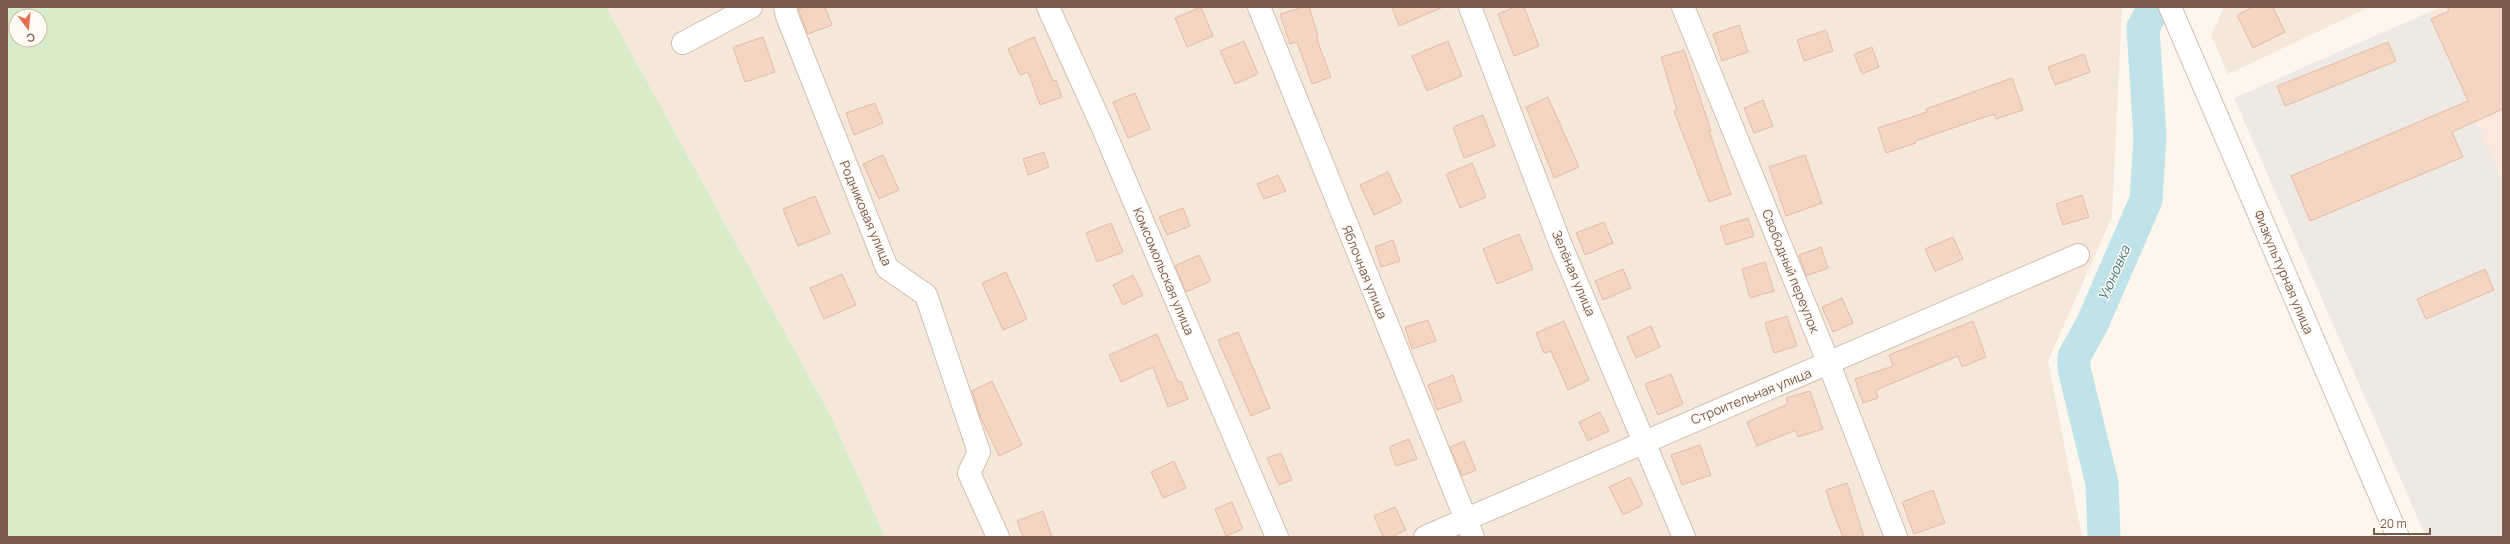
<svg xmlns="http://www.w3.org/2000/svg" width="2510" height="544" viewBox="0 0 2510 544" font-family="Manrope,sans-serif">
  <style>
    .residential { fill: #f5e8da }
    .commercial { fill: #fde8e0 }
    .industrial { fill: #efe9e4 }
    .green { fill: #d8ecc9; fill-rule: evenodd }
    .lines { fill: none; stroke-linecap: round; stroke-linejoin: round }
    .river { stroke: #bfe3e8; stroke-width: 33 }
    .building { fill: #f3d5c3; stroke: #e6bba3 }
    .minor-casing { stroke: #d1beb0; stroke-width: 24 }
    .minor { stroke: #fff; stroke-width: 22 }
    .labels { text-anchor: middle; stroke-width: 3; stroke-linejoin: round; paint-order: stroke }
    .street-label { font-size: 13px; fill: #7a5c4d; stroke: #fffaf3 }
    .water-label { font-size: 14px; font-style: italic; fill: #437c86; stroke: #fffaf3 }
  </style>
  <rect width="100%" height="100%" fill="#fdf6ec"/>
  <g class="residential">
    <path d="M606 7H2122L2112 217 2048 361 2082 537H885L832 418Z"/>
    <path d="M2224 7H2370L2228 74 2211 35Z"/>
  </g>
  <path class="commercial" d="M2441 7H2503V181L2429 12Z"/>
  <path class="industrial" d="M2429 12 2503 181V537H2426L2234 98Z"/>
  <path class="green" d="M7 7H606L832 418 885 537H7ZM16 16H40V40H16Z"/>
  <g class="lines">
    <path class="river" d="M2104 537 2102 483 2074 369V357L2093 322 2146 200 2150 137 2143 28 2154 7"/>
  </g>
  <g class="building">
    <path d="M805 7H825L832 25 808 34 798 9Z"/>
    <path d="M1201 7 1213 36 1187 47 1175 18Z"/>
    <path d="M1304 7H1309L1318 36 1316 37 1331 77 1312 84 1297 42 1290 44 1280 14Z"/>
    <path d="M1392 7H1443L1399 26Z"/>
    <path d="M1515 7H1524L1539 46 1514 56 1498 14Z"/>
    <path d="M2253 7H2273L2285 32 2253 48 2237 15Z"/>
    <path d="M2447 7H2503V109L2452 132 2463 157 2310 221 2291 176 2468 101 2431 19 2449 11Z"/>
    <path d="M1739 25 1748 52 1722 61 1713 34Z"/>
    <path d="M1826 30 1833 51 1804 61 1797 40Z"/>
    <path d="M763 37 775 72 745 82 733 47Z"/>
    <path d="M1034 37 1053 81 1056 80 1062 97 1040 105 1028 72 1020 75 1008 49Z"/>
    <path d="M1244 41 1258 74 1235 84 1220 51Z"/>
    <path d="M1448 41 1462 76 1427 91 1412 56Z"/>
    <path d="M2388 42 2396 61 2285 106 2277 86Z"/>
    <path d="M1872 47 1879 67 1862 74 1854 54Z"/>
    <path d="M1684 50 1711 131H1709L1731 194 1709 202 1674 111 1677 110 1661 57Z"/>
    <path d="M2084 54 2090 72 2055 85 2048 67Z"/>
    <path d="M2012 78 2023 110 1996 119 1994 114 1915 141 1916 143 1886 153 1878 128 1927 112 1926 109Z"/>
    <path d="M1135 93 1150 129 1128 138 1113 102Z"/>
    <path d="M1548 97 1579 167 1554 178 1526 107Z"/>
    <path d="M1763 100 1773 126 1754 133 1744 108Z"/>
    <path d="M875 103 883 123 854 135 846 113Z"/>
    <path d="M1483 115 1495 146 1464 158 1453 127Z"/>
    <path d="M1044 152 1049 167 1028 175 1023 159Z"/>
    <path d="M883 155 899 190 879 199 863 164Z"/>
    <path d="M1805 155 1822 203 1786 216 1769 167Z"/>
    <path d="M1472 163 1486 197 1460 208 1446 174Z"/>
    <path d="M1388 172 1402 202 1374 215 1360 185Z"/>
    <path d="M1278 175 1286 191 1264 199 1257 184Z"/>
    <path d="M2082 195 2089 217 2063 225 2056 204Z"/>
    <path d="M815 196 830 233 798 246 783 209Z"/>
    <path d="M1183 208 1190 226 1167 235 1159 217Z"/>
    <path d="M1748 218 1754 236 1726 245 1720 227Z"/>
    <path d="M1604 222 1613 243 1585 255 1576 233Z"/>
    <path d="M1111 223 1123 252 1097 262 1086 233Z"/>
    <path d="M1519 234 1533 269 1497 284 1483 249Z"/>
    <path d="M1953 237 1963 259 1935 271 1925 249Z"/>
    <path d="M1393 240 1400 261 1381 267 1375 247Z"/>
    <path d="M1821 247 1828 268 1806 276 1799 255Z"/>
    <path d="M1199 255 1211 281 1186 292 1175 266Z"/>
    <path d="M1765 262 1774 291 1750 298 1742 269Z"/>
    <path d="M1623 269 1631 288 1603 300 1595 281Z"/>
    <path d="M2485 269 2494 290 2426 319 2417 299Z"/>
    <path d="M1006 272 1027 319 1003 330 982 283Z"/>
    <path d="M842 274 856 305 824 319 810 288Z"/>
    <path d="M1133 275 1143 295 1123 305 1113 285Z"/>
    <path d="M1842 298 1853 323 1833 332 1822 307Z"/>
    <path d="M1787 316 1797 346 1774 353 1765 323Z"/>
    <path d="M1428 320 1436 341 1412 349 1405 327Z"/>
    <path d="M1564 321 1589 380 1568 390 1551 351 1544 353 1536 333Z"/>
    <path d="M1973 321 1986 357 1962 367 1958 356 1876 390 1878 398 1863 403 1855 379 1893 366 1889 355Z"/>
    <path d="M1651 326 1660 347 1636 358 1627 337Z"/>
    <path d="M1238 332 1270 408 1251 416 1218 340Z"/>
    <path d="M1157 334 1178 382 1181 381 1188 399 1168 407 1153 367 1121 382 1109 355Z"/>
    <path d="M1671 374 1683 404 1658 415 1645 384Z"/>
    <path d="M1453 375 1462 401 1437 410 1428 385Z"/>
    <path d="M992 381 1022 445 999 456 980 416 972 391Z"/>
    <path d="M1810 391 1823 429 1798 437 1796 430 1757 446 1747 422 1788 404 1786 398Z"/>
    <path d="M1600 412 1609 431 1588 441 1579 422Z"/>
    <path d="M1409 439 1417 459 1396 466 1389 447Z"/>
    <path d="M1464 441 1476 470 1462 476 1450 447Z"/>
    <path d="M1700 445 1711 475 1682 485 1671 455Z"/>
    <path d="M1281 453 1292 480 1279 485 1267 458Z"/>
    <path d="M1174 461 1186 488 1163 498 1151 472Z"/>
    <path d="M1630 477 1643 505 1623 515 1609 487Z"/>
    <path d="M1847 483 1864 537H1843L1832 509 1826 490Z"/>
    <path d="M1933 490 1945 523 1914 534 1902 502Z"/>
    <path d="M1232 502 1243 529 1226 536 1215 509Z"/>
    <path d="M1395 507 1406 530 1391 537H1383L1374 516Z"/>
    <path d="M1043 511 1052 537H1023L1017 521Z"/>
  </g>
  <g class="lines">
    <g class="minor-casing">
      <g id="minor">
        <path d="M785 7 787 16 887 268 926 295 979 452 969 473 998 537"/>
        <path d="M1048 7 1102 126 1277 537"/>
        <path d="M1259 7 1473 537"/>
        <path d="M1470 7 1560 243 1684 537"/>
        <path d="M1683 7 1829 364 1896 537"/>
        <path d="M2170 7 2398 537"/>
        <path d="M683 43 751 7"/>
        <path d="M1425 537 2078 255"/>
      </g>
    </g>
    <use href="#minor" class="minor"/>
  </g>
  <g class="labels">
    <g class="street-label">
      <text transform="translate(866 213) rotate(67)" y="5">Родниковая улица</text>
      <text transform="translate(1164 271) rotate(67)" y="5">Комсомольская улица</text>
      <text transform="translate(1791 271) rotate(68)" y="5">Свободный переулок</text>
      <text transform="translate(1365 272) rotate(68)" y="5">Яблочная улица</text>
      <text transform="translate(2284 272) rotate(67)" y="5">Физкультурная улица</text>
      <text transform="translate(1574 273) rotate(67)" y="5">Зелёная улица</text>
      <text transform="translate(1751 396) rotate(-22)" y="5">Строительная улица</text>
    </g>
    <g class="water-label">
      <text transform="translate(2114 273) rotate(-66)" y="5">Уюновка</text>
    </g>
  </g>
  <rect width="2510" height="544" fill="none" stroke="#7a5c4d" stroke-width="16"/>
  <g transform="translate(28 28) rotate(164)"><circle r="19" fill="#fffaf3" stroke="#cabbb1"/>
  <path d="M0-3L7 15L0 10L-7 15Z" fill="#e76f51"/>
  <text y="-6" font-size="11" font-weight="bold" text-anchor="middle" fill="#7a5c4d">С</text>
  </g>
  <path d="M2374 528v6h56v-6" fill="none" stroke="#7a5c4d" stroke-width="2"/>
  <text x="2380" y="528" font-size="12" fill="#7a5c4d" stroke="#fffaf3" stroke-width="3" paint-order="stroke">20 m</text>
</svg>
